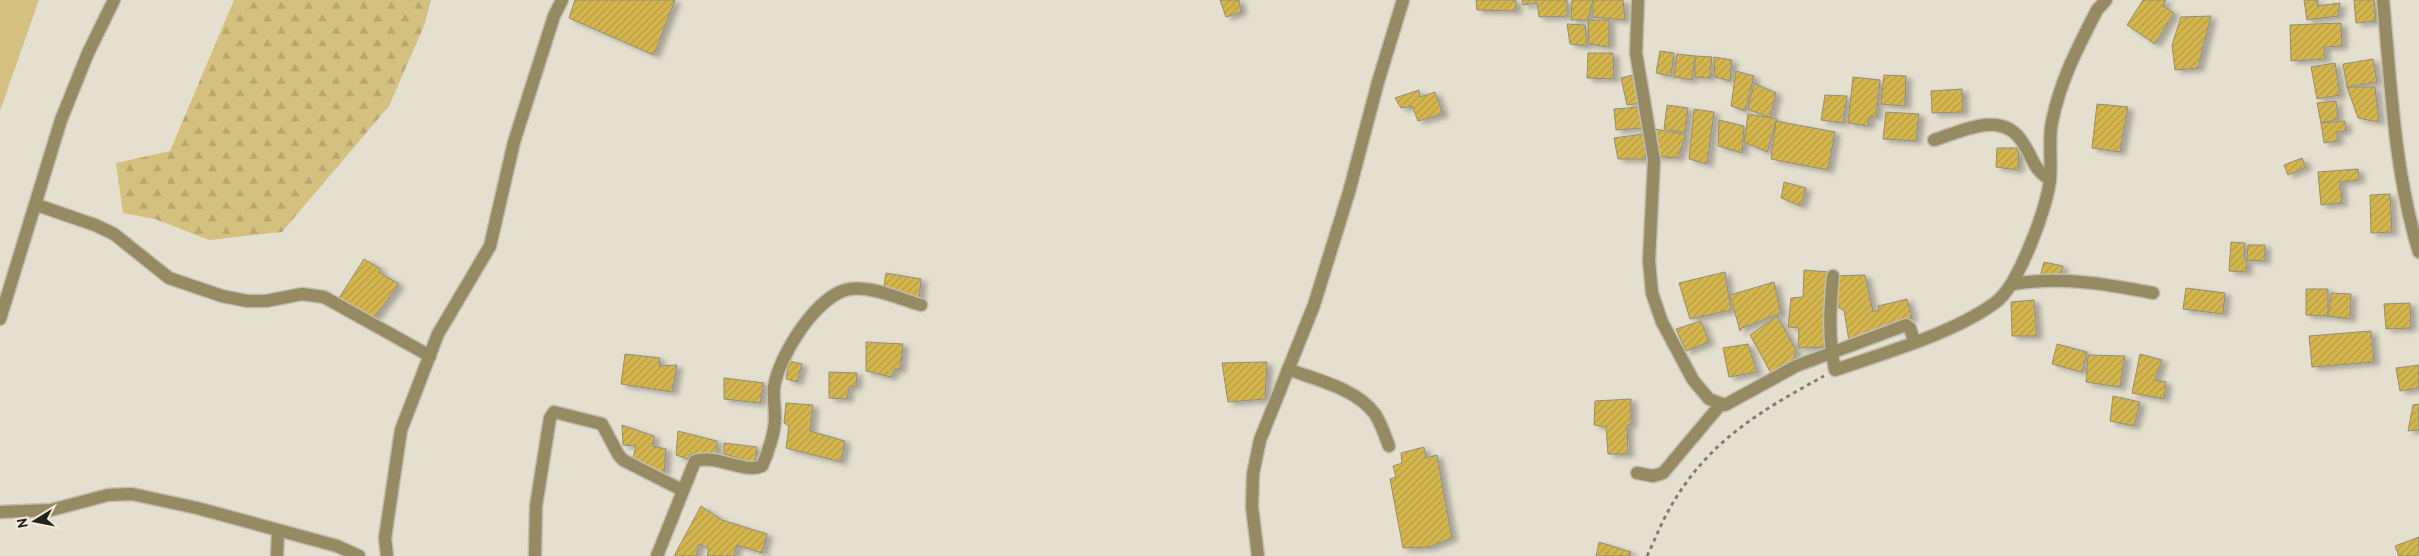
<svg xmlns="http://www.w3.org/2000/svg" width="2419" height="556" viewBox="0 0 2419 556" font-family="Overpass,sans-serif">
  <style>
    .green { fill: #d5c17f }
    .forest { fill: url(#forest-firs) }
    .building { fill: url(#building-hatch); stroke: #918d7f; filter: url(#shadow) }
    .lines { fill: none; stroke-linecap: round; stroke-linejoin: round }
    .minor-casing { stroke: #c1bdaf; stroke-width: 15 }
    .path { stroke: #827e74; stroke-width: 3; stroke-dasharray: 4 4; stroke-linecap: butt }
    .minor { stroke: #968a62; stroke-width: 12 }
  </style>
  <defs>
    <pattern id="forest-firs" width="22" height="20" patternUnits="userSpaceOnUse" patternTransform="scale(1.25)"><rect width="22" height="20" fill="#d5c17f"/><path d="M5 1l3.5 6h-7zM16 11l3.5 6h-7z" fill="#b7a66d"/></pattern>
    <pattern id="building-hatch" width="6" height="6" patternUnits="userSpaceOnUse" patternTransform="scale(1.25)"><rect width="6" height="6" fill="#d4b64e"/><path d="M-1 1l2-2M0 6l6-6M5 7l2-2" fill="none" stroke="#b69c44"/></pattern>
    <filter id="shadow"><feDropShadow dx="5.5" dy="3" stdDeviation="2.5" flood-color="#0004"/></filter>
  </defs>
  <rect width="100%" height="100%" fill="#e4dfcf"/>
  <path class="green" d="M0 0H39L0 111Z"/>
  <path class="forest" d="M234 0H431L424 26 389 106 282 232 209 240 155 219 123 213 116 163 170 151Z"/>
  <g class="building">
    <path d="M575 0H675L654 55 569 18Z"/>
    <path d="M1220 0H1239L1241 12 1226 17Z"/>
    <path d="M1476 0H1516V11L1477 10Z"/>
    <path d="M1522 0H1567V16L1539 17 1537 3 1523 5Z"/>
    <path d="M1572 0H1593L1588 20H1571Z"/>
    <path d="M1593 0H1623L1625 20 1593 17Z"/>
    <path d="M2143 0H2166L2163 6 2174 13 2155 44 2127 25Z"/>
    <path d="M2304 0H2318L2317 6 2340 3 2338 16 2307 20Z"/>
    <path d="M2354 0H2374L2376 21 2356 23Z"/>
    <path d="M2211 16 2198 68 2175 70 2172 45 2181 17Z"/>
    <path d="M1588 20H1609V47L1589 44Z"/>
    <path d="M2341 23 2342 46 2324 47 2325 59 2291 61 2290 25Z"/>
    <path d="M1567 24 1585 25 1587 46 1570 44Z"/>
    <path d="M1660 51 1674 53 1671 76 1656 73Z"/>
    <path d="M1588 53H1613L1614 79 1587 78Z"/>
    <path d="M1677 54 1695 56 1692 80 1674 77Z"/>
    <path d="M1695 56 1712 57 1710 78 1695 77Z"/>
    <path d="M1714 57 1732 60 1730 81 1715 77Z"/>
    <path d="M2373 59 2377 82 2347 87 2343 64Z"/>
    <path d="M2335 63 2340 95 2317 99 2311 67Z"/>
    <path d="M1736 71 1754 76 1745 111 1731 106Z"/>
    <path d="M1637 74 1641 103 1627 105 1621 78Z"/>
    <path d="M1884 75 1906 76 1905 106 1881 104Z"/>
    <path d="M1853 77 1880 80 1876 117 1870 116 1868 126 1848 123Z"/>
    <path d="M1754 83 1776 93 1770 118 1748 109Z"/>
    <path d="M2347 87H2375L2379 122 2358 118Z"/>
    <path d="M1962 89 1963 112 1932 113 1931 91Z"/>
    <path d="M1419 90 1420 97 1435 92 1443 114 1418 121 1412 106 1401 108 1395 98Z"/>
    <path d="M1825 95 1847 96 1843 123 1821 120Z"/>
    <path d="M2336 101 2338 119 2321 123 2317 103Z"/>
    <path d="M2097 104 2128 107 2120 152 2092 148Z"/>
    <path d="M1667 105 1688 108 1685 133 1664 129Z"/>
    <path d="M1641 107 1643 128 1616 130 1614 109Z"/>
    <path d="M1694 109 1714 112 1707 164 1689 159Z"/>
    <path d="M1886 112 1919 114 1916 141 1883 139Z"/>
    <path d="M1748 114 1777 119 1767 152 1744 142Z"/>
    <path d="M1719 120 1744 126 1742 153 1718 146Z"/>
    <path d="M1776 121 1835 132 1828 170 1771 159Z"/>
    <path d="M2345 121 2346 131 2337 132 2338 141 2324 143 2321 123Z"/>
    <path d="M1656 129 1686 135 1678 158 1653 156Z"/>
    <path d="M1643 134 1646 159H1618L1614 138Z"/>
    <path d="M1997 148H2019L2018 170 1996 167Z"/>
    <path d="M2302 158 2306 167 2288 175 2284 165Z"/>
    <path d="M2358 169 2359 180 2340 182 2342 203 2321 205 2318 172Z"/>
    <path d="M1784 182 1806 188 1801 206 1781 198Z"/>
    <path d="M2390 194 2392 232 2371 233 2370 195Z"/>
    <path d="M2231 242 2245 243 2244 258 2247 260 2246 272 2229 271Z"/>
    <path d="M2248 245H2265V261L2247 260Z"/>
    <path d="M364 259 381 269 379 272 399 284 372 321 339 298Z"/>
    <path d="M2044 262 2063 266 2058 281 2040 276Z"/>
    <path d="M1804 270 1828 272 1826 347 1798 348 1799 328 1788 327 1791 298 1803 297Z"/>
    <path d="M1725 272 1731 310 1690 319 1679 283Z"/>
    <path d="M886 273 921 279 919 301 883 291Z"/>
    <path d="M1865 275 1873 312 1879 310 1878 306 1907 299 1912 318 1885 325V328L1849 341 1844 310 1839 308 1833 276Z"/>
    <path d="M1774 282 1781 313 1742 328 1740 331 1730 295Z"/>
    <path d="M2186 288 2225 293 2223 314 2183 309Z"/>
    <path d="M2306 289H2328V316L2306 315Z"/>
    <path d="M2332 293 2351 294 2350 319 2328 316Z"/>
    <path d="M2034 300 2037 336H2012L2011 302Z"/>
    <path d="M2410 303 2411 328 2386 329 2384 304Z"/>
    <path d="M1777 316 1797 352 1794 354 1796 359 1771 373 1750 335Z"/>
    <path d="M1701 321 1709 342 1686 351 1676 329Z"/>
    <path d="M2371 331 2374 362 2312 367 2309 336Z"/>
    <path d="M866 342 903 344 900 370 895 369 891 377 866 371Z"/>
    <path d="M1748 344 1757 372 1729 377 1723 348Z"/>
    <path d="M2057 344 2087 352 2082 372 2052 364Z"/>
    <path d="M625 354 660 358 659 366 677 365 672 392 621 384Z"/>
    <path d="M2140 354 2162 360 2155 380 2166 382 2164 399 2132 393Z"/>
    <path d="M2088 355 2125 356 2120 387 2086 382Z"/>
    <path d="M789 361 802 364 797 382 786 379Z"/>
    <path d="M1267 362 1265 399 1228 402 1222 363Z"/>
    <path d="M2419 365V388L2400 391 2396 368Z"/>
    <path d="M829 372 857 373 856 386 849 387 847 399 829 398Z"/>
    <path d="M724 378 764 383 760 403 724 399Z"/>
    <path d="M2113 396 2140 402 2134 426 2110 421Z"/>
    <path d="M1631 399V425H1627L1628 454H1608L1606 427 1594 425 1595 401Z"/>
    <path d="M786 403 813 405 810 431 845 441 841 462 786 448 789 426 784 423Z"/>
    <path d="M2419 404V430L2408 431 2413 405Z"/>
    <path d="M622 425 654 436 653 446 666 449 664 473 631 465 636 446 623 445Z"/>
    <path d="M678 431 717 441V455L690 454 688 459 676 455Z"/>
    <path d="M724 443 757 447 755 463 724 454Z"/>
    <path d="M1424 447 1426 458 1437 455 1452 538 1429 547 1403 548 1390 479 1396 477 1393 466 1402 463 1401 453Z"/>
    <path d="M701 506 722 520 767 534 762 553 737 545 734 556H707L709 548 699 544 696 556H674Z"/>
    <path d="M2419 537V556H2399L2395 546Z"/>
    <path d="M1599 542 1631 552 1629 556H1596Z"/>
  </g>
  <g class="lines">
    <g class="minor-casing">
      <g id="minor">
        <path d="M1638 0 1636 53 1654 160 1649 261 1652 293 1662 322 1693 380 1709 399 1725 405 1796 366 1906 325 1910 328 1914 341"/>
        <path d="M2383 0C2391 84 2394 171 2419 252"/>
        <path d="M1934 140C1963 131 2003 109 2023 143 2035 161 2031 166 2050 180"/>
        <path d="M37 205 95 225 114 234 169 278 222 296 247 301H266L302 294 324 297 430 356"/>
        <path d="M1833 276C1830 308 1828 338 1835 370 1884 353 1955 333 1996 302 2018 286 2048 206 2050 179 2052 160 2048 140 2052 122 2060 81 2078 47 2097 10L2106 0"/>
        <path d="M2013 284C2060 276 2107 284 2153 293"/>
        <path d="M0 319 61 120 88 53 114 0"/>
        <path d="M1288 369C1316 380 1356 388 1375 414 1381 423 1385 436 1389 446"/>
        <path d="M1637 473 1653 476 1663 473 1721 404"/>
        <path d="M0 512 51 510 108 495 132 494 197 508 337 546 359 556"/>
        <path d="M277 556 278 532"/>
        <path d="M387 556 385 538 401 430 438 334 490 246 514 142 554 16 562 0"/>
        <path d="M535 556 536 506 550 418 554 412 602 424 618 454 623 460 682 490"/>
        <path d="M657 556 695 461C718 454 744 474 762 466 768 453 775 432 775 418 775 408 773 398 774 387 779 356 817 294 850 289 872 286 900 299 921 305"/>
        <path d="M1258 556 1252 507 1253 474 1260 440 1314 305 1349 192 1378 82 1403 0"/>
      </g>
    </g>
    <path class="path" d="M1647 556C1655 540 1661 523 1670 508 1707 442 1760 411 1824 376"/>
    <use href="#minor" class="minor"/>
  </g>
  <g transform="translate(35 521) rotate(260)" stroke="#f1ecdc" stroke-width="4" paint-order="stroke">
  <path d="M0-4L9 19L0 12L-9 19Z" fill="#23211c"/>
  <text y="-8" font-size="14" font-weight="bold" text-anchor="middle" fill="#23211c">N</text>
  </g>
</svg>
